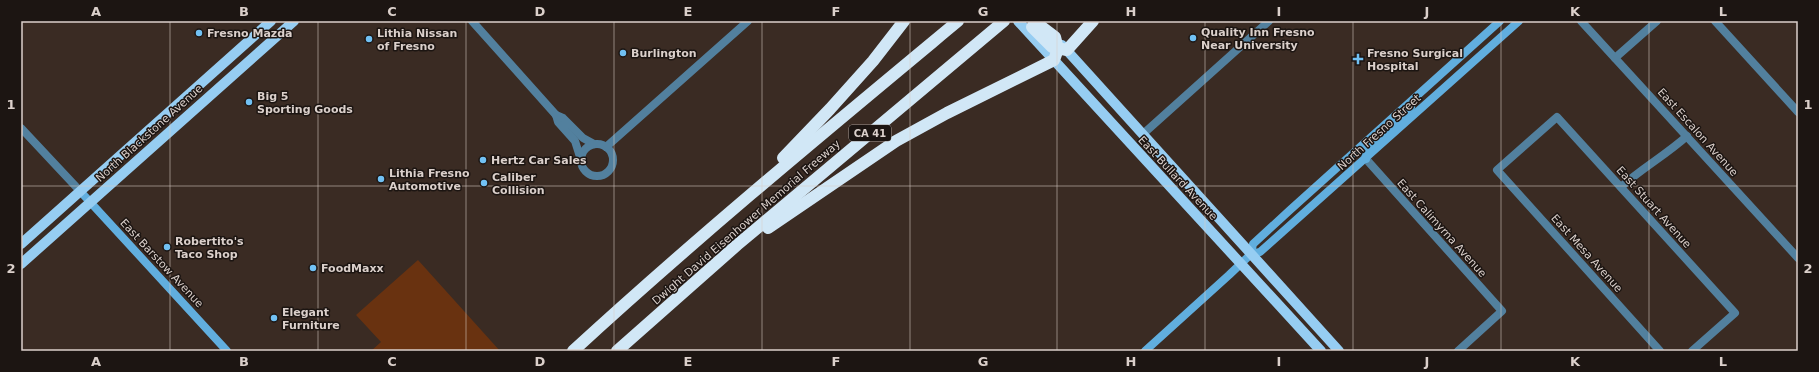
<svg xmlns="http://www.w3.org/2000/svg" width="1819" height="372" viewBox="0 0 1819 372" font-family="'DejaVu Sans',sans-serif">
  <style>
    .green { fill: #693210 }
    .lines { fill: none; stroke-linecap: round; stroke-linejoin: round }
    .minor { stroke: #52809e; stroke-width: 8 }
    .tertiary { stroke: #52809e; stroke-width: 8 }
    .secondary { stroke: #61aede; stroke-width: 8 }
    .primary { stroke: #96cdf2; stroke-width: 10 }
    .motorway { stroke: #d1e7f6; stroke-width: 12 }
    .grid { fill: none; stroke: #dbd0cb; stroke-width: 1; stroke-opacity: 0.55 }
    .poi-dot { fill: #71c1f4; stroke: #1c1512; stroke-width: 1.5 }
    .labels { text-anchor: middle; stroke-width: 3; stroke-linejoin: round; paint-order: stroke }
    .shield { fill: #1c1512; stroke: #a29894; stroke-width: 1 }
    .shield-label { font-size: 10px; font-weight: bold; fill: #dbd0cb }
    .poi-label { font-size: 11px; font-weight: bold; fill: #dbd0cb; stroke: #1c1512; text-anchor: start }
    .street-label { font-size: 11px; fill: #dbd0cb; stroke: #1c1512 }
    .neatline { fill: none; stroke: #dbd0cb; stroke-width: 1.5 }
    .grid-label { font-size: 13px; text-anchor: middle; font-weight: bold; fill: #dbd0cb }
  </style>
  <rect width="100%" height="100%" fill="#3a2b23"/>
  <path class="green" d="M418 260 500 351H371L381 342 356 315Z"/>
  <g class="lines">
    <g class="minor">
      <path d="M472 21 556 115 558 122 575 141 581 160"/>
      <path d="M1581 21 1798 258"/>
      <path d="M1715 21 1798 112"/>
      <path d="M1615 58 1657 21"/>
      <path d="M556 115 563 118 583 138 594 144"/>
      <path d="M1143 134 1269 21"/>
      <circle cx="597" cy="160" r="16"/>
      <path d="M606 147 748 21"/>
      <path d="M1366 159 1502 311 1458 351"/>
      <path d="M1621 187C1642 168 1666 155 1687 136"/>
      <path d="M1660 351 1497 170 1557 117 1735 313 1692 351"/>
    </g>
    <path class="tertiary" d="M21 128 80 191"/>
    <g class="secondary">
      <path d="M1366 159 1365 152 1368 148 1411 107"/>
      <path d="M80 191 227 351"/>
      <path d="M1251 254 1260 252 1519 21"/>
      <path d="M1145 351 1229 275 1251 254 1253 244 1290 210 1500 21"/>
    </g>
    <g class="primary">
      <path d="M1018 21 1321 351"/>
      <path d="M1062 45 1339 351"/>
      <path d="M21 244 271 21"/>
      <path d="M21 264 294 21"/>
    </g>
    <g class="motorway">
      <path d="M1032 27 1052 47 1067 50 1093 21"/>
      <path d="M783 158 830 109 873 61 904 21"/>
      <path d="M768 228 896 141 947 113 1054 60 1058 49 1055 37 1034 21"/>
      <path d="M573 351C697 237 828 129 958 21"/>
      <path d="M617 351 737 245 1004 21"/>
    </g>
  </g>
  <path class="grid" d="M170 21V351M318 21V351M466 21V351M614 21V351M762 21V351M910 21V351M1057 21V351M1205 21V351M1353 21V351M1501 21V351M1649 21V351M21 186H1798"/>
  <g class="poi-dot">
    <circle cx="199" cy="33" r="4"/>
    <circle cx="1193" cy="38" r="4"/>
    <circle cx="369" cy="39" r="4"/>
    <circle cx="623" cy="53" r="4"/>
    <path d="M1356 53h4v4h4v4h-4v4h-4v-4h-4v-4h4z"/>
    <circle cx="249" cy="102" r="4"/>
    <circle cx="483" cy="160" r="4"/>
    <circle cx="381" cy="179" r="4"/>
    <circle cx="484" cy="183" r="4"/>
    <circle cx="167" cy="247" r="4"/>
    <circle cx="313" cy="268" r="4"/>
    <circle cx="274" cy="318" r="4"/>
  </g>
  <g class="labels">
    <rect class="shield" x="849" y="125" width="42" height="16" rx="3"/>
    <g class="shield-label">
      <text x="870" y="137">CA 41</text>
    </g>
    <g class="poi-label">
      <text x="1201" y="36">Quality Inn Fresno<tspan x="1201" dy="13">Near University</tspan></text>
      <text x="207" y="37">Fresno Mazda</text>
      <text x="377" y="37">Lithia Nissan<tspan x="377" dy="13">of Fresno</tspan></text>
      <text x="631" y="57">Burlington</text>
      <text x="1367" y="57">Fresno Surgical<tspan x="1367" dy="13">Hospital</tspan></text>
      <text x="257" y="100">Big 5<tspan x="257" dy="13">Sporting Goods</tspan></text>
      <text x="491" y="164">Hertz Car Sales</text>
      <text x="389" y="177">Lithia Fresno<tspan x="389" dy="13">Automotive</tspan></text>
      <text x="492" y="181">Caliber<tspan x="492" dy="13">Collision</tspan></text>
      <text x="175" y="245">Robertito's<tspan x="175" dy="13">Taco Shop</tspan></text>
      <text x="321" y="272">FoodMaxx</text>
      <text x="282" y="316">Elegant<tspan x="282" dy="13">Furniture</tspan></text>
    </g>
    <g class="street-label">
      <text transform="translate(1379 132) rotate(-42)" y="4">North Fresno Street</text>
      <text transform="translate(1698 132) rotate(48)" y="4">East Escalon Avenue</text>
      <text transform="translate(149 133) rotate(-42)" y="4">North Blackstone Avenue</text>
      <text transform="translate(1178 178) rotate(47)" y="4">East Bullard Avenue</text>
      <text transform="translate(1654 207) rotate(48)" y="4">East Stuart Avenue</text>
      <text transform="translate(746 222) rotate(-41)" y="4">Dwight David Eisenhower Memorial Freeway</text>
      <text transform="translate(1442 228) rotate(48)" y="4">East Calimyrna Avenue</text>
      <text transform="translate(1587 253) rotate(48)" y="4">East Mesa Avenue</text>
      <text transform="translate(162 263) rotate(47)" y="4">East Barstow Avenue</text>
    </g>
  </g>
  <rect width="1819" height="372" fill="none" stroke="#1c1512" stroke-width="44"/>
  <rect x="22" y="22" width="1775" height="328" class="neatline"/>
  <g class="grid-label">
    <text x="96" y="16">A</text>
    <text x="244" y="16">B</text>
    <text x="392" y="16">C</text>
    <text x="540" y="16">D</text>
    <text x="688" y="16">E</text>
    <text x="836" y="16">F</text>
    <text x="983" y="16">G</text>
    <text x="1131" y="16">H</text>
    <text x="1279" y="16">I</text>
    <text x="1427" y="16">J</text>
    <text x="1575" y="16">K</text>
    <text x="1723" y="16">L</text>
    <text x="11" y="109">1</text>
    <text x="1808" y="109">1</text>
    <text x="11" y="273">2</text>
    <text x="1808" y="273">2</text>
    <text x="96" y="366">A</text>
    <text x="244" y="366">B</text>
    <text x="392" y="366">C</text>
    <text x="540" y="366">D</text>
    <text x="688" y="366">E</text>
    <text x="836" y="366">F</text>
    <text x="983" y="366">G</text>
    <text x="1131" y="366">H</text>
    <text x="1279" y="366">I</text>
    <text x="1427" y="366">J</text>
    <text x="1575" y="366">K</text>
    <text x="1723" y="366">L</text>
  </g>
</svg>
